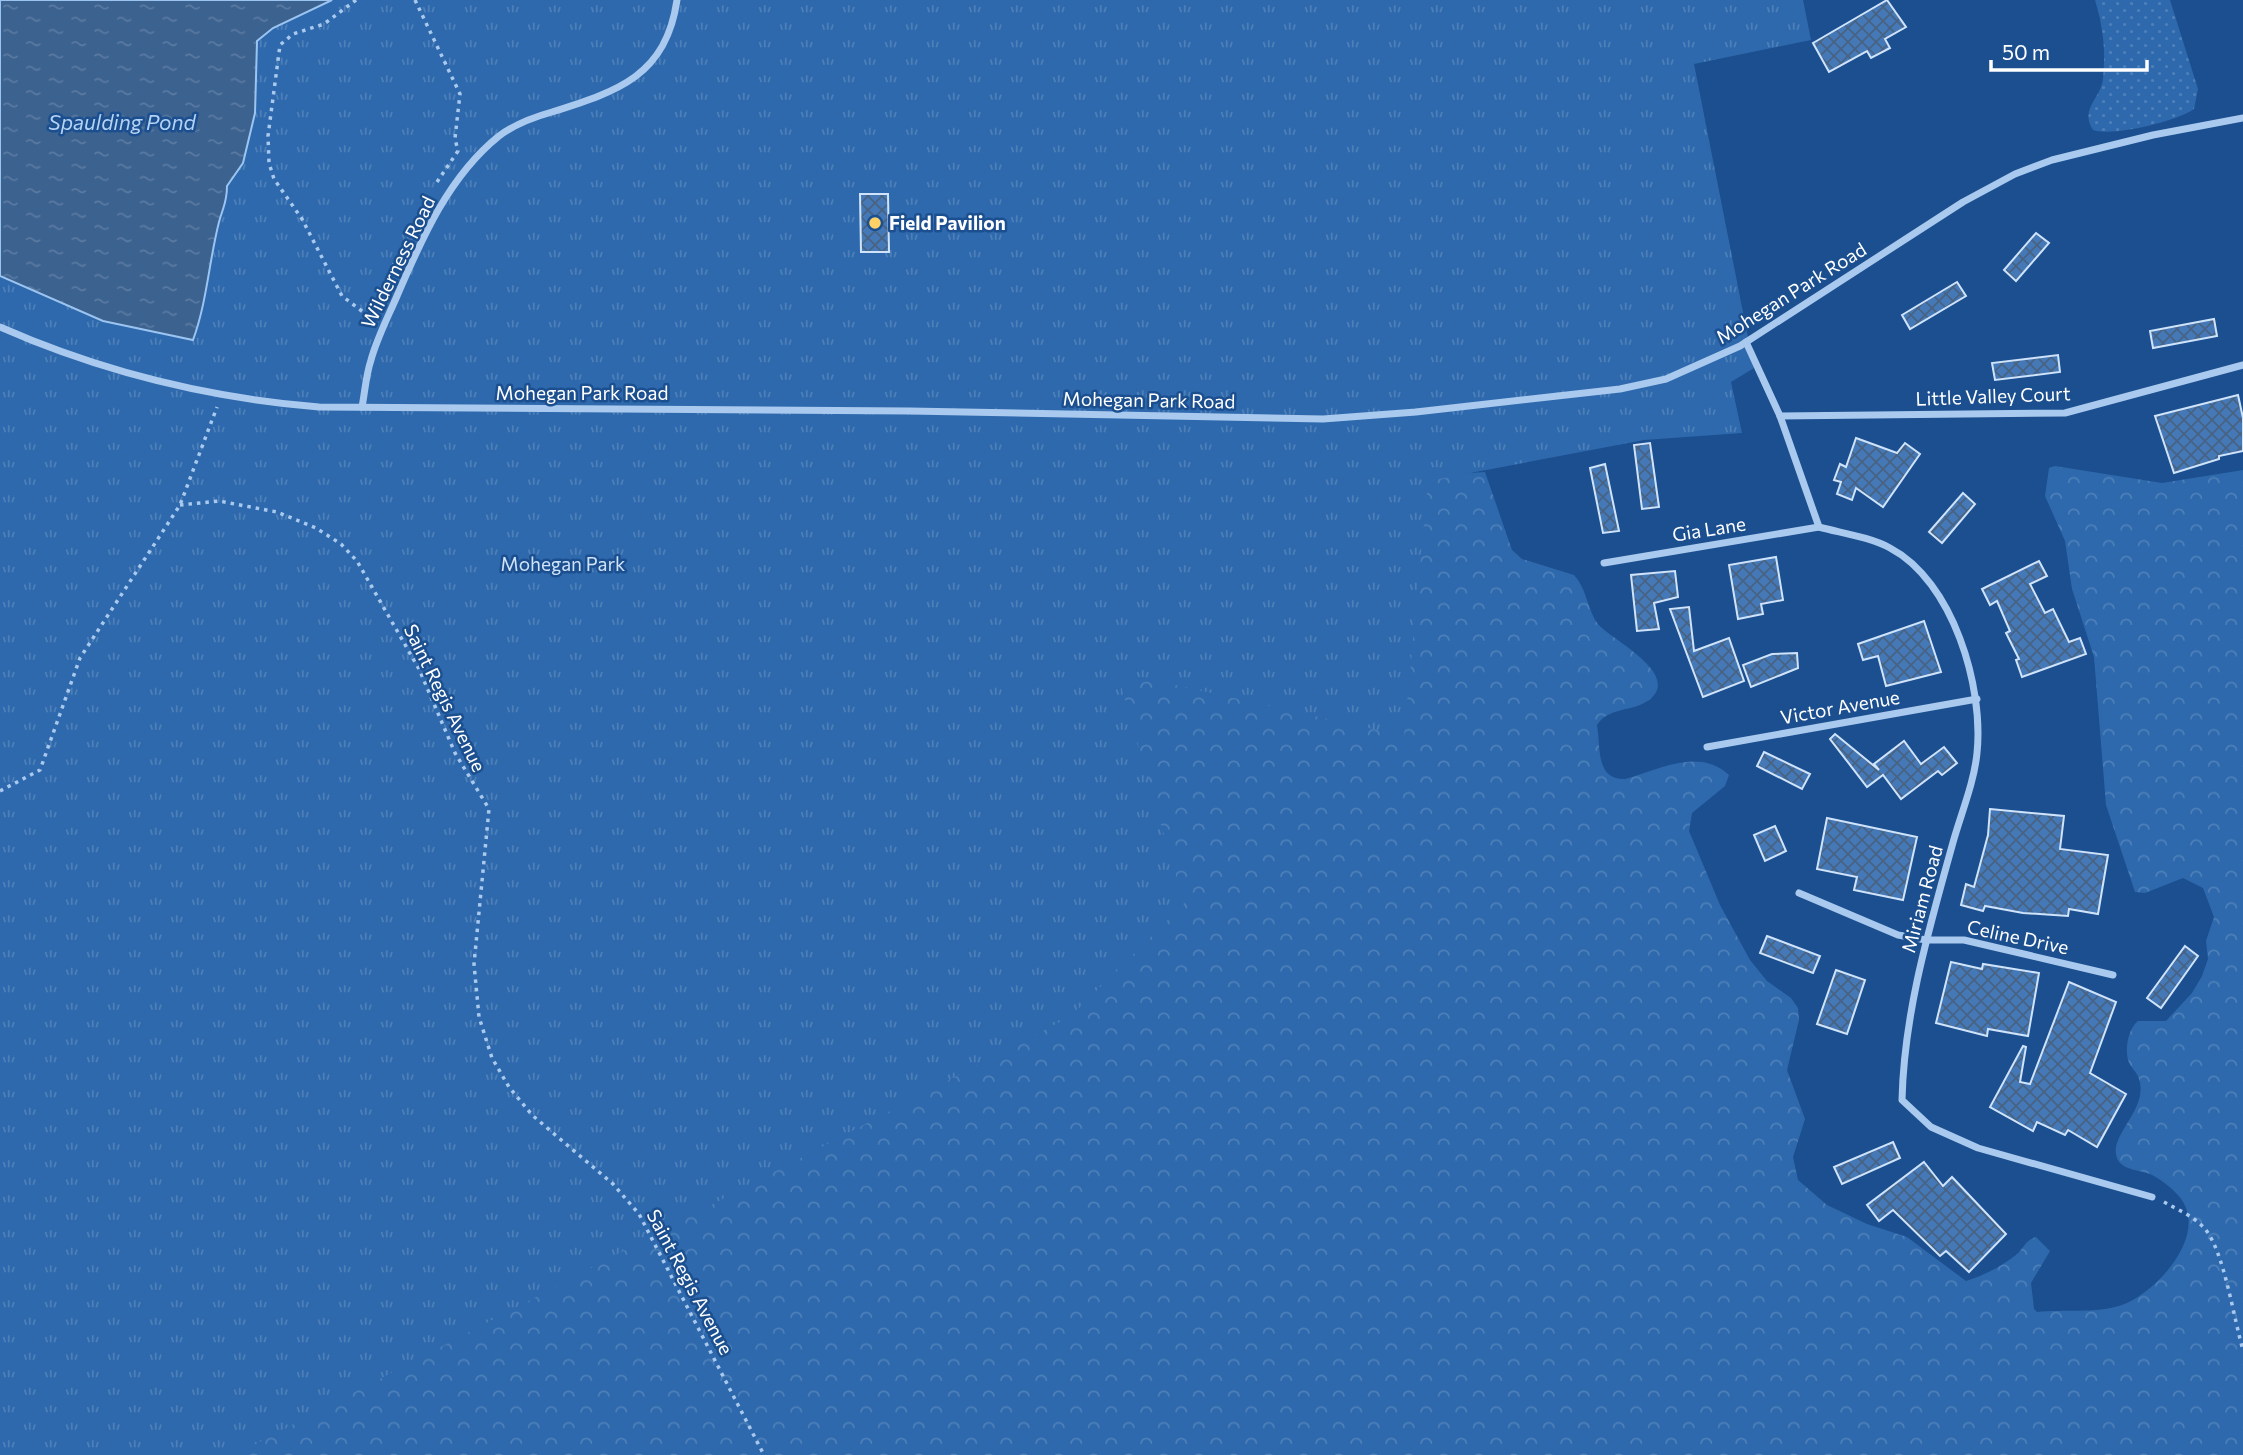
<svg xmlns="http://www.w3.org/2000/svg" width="2243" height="1455" viewBox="0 0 2243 1455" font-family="Commissioner,sans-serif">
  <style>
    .grass { fill: url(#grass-dots) }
    .forest { fill: url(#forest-crowns) }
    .park { fill: url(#park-tufts) }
    .water { fill: url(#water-ripples); stroke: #9cc4f0; stroke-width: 2 }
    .building { fill: url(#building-cross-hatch); stroke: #cfe3fa; stroke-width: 2 }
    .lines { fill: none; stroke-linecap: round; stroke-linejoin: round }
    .path { stroke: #a9c9ee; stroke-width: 3.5; stroke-dasharray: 3.5 5; stroke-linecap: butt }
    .street { stroke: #a9c9ee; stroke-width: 7 }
    .poi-dot { fill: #ffd166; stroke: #1b4f8f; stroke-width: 2.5 }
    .labels { text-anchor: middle; stroke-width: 5; stroke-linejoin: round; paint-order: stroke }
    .poi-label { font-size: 19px; font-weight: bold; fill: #fff; stroke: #1b4f8f; text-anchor: start }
    .street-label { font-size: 19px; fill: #fff; stroke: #1b4f8f }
    .park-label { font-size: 19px; fill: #cfe3fa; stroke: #1b4f8f }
    .water-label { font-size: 21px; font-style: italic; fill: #b5d3f5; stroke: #1b4f8f }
  </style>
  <defs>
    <pattern id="grass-dots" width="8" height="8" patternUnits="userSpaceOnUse" patternTransform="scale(1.75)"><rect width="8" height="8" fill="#2e69ad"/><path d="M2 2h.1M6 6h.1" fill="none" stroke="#4d80b9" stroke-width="1.8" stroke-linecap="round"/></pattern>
    <pattern id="forest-crowns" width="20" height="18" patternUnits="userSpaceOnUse" patternTransform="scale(1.75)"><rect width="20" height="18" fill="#2e69ad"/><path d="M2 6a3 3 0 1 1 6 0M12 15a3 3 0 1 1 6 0" fill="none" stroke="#4d80b9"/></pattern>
    <pattern id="park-tufts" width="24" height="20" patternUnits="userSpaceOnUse" patternTransform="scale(1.75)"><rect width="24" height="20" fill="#2e69ad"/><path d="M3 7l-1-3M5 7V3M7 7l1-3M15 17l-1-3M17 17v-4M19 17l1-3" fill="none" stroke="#4d80b9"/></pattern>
    <pattern id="water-ripples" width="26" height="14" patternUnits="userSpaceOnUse" patternTransform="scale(1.75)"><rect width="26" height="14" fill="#3c6290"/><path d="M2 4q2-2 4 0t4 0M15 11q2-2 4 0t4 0" fill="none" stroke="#597aa1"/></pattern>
    <pattern id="building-cross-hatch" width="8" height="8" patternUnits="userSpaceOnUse" patternTransform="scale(1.75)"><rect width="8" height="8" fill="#4478b7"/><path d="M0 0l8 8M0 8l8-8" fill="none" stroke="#486282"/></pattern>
  </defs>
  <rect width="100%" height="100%" fill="#1b4f8f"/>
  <path class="grass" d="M2095 0H2170L2198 89 2194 109C2178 121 2112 137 2093 130 2079 108 2102 98 2103 78 2106 51 2103 26 2095 0Z"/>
  <path class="forest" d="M2055 466 2162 483 2243 470V1455H0V574L1485 472 1512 550 1522 559 1574 575C1587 589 1587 609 1598 624 1610 639 1683 674 1649 700 1633 712 1608 707 1597 725 1601 747 1595 780 1625 779 1658 770 1699 747 1729 775L1725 786 1692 813 1689 831 1720 905 1750 960 1767 981 1791 998 1798 1008 1799 1020 1787 1070 1805 1119 1793 1157 1798 1180 1827 1205 1867 1224 1907 1237 1966 1281C1983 1276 2002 1266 2016 1255 2024 1248 2025 1240 2036 1237L2050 1251 2031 1283 2034 1309 2037 1312C2064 1309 2095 1314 2122 1305 2158 1292 2215 1229 2175 1192 2169 1186 2161 1180 2154 1176 2142 1169 2123 1172 2117 1158 2108 1135 2149 1110 2139 1079 2137 1072 2130 1067 2128 1060 2125 1048 2128 1029 2138 1021H2166L2192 993 2202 976 2208 959 2206 941 2214 917 2203 888 2183 878 2145 893 2135 892 2106 805 2094 657 2072 589 2065 541 2045 496 2049 468Z"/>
  <path class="park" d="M0 0H1803L1811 40 1694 64 1754 368 1731 382 1742 433 1644 440 1428 481 1404 736 1117 672 1184 904 1071 1016 235 1455H0Z"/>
  <path class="water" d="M0 0H332L273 28 257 41 255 113 243 163 227 186C227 203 223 207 219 222 209 261 207 302 193 340L103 321 0 276Z"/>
  <g class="building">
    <path d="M1887 0 1906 27 1885 39 1890 48 1871 58 1867 51 1829 72 1813 43Z"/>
    <path d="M860 194H888L889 252H861Z"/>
    <path d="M2036 233 2049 243 2016 281 2004 270Z"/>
    <path d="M1957 282 1966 296 1910 329 1902 315Z"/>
    <path d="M2214 319 2217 336 2153 348 2150 331Z"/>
    <path d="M2058 355 2060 372 1995 380 1992 363Z"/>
    <path d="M2238 395 2243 418V451L2219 456V459L2174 473 2155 416Z"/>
    <path d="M1856 438 1897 453 1905 443 1920 454 1883 507 1856 488 1852 500 1837 494 1841 482 1834 480 1840 464 1846 467Z"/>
    <path d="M1650 443 1659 507 1642 509 1634 445Z"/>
    <path d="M1605 464 1619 531 1603 533 1590 468Z"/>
    <path d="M1963 493 1975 504 1942 543 1929 532Z"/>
    <path d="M1776 557 1783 600 1761 604 1763 614 1738 619 1729 565Z"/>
    <path d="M2039 561 2047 576 2030 584 2045 613 2053 609 2069 642 2080 638 2086 654 2022 677 2016 660 2019 659 2006 633 2010 631 1997 601 1990 605 1982 589Z"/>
    <path d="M1675 571 1678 597 1654 603 1659 629 1637 631 1631 575Z"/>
    <path d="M1689 607 1694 651 1729 638 1744 681 1703 697 1670 609Z"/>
    <path d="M1924 621 1941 672 1886 686 1878 656 1863 660 1858 644Z"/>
    <path d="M1797 653 1798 668 1751 687 1743 665 1772 654Z"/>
    <path d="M1835 734 1879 770 1874 764 1904 741 1921 764 1944 747 1957 763 1942 775 1938 771 1901 799 1883 775 1867 787 1830 739Z"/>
    <path d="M1764 752 1810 774 1802 789 1757 766Z"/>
    <path d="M1990 809 2064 816 2060 849 2108 855 2098 914 2069 909 2068 916 2023 913 1985 906 1983 911 1961 905 1966 884 1974 887 1988 835Z"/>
    <path d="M1827 818 1917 837 1903 900 1854 890 1857 877 1817 869Z"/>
    <path d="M1775 826 1786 851 1765 861 1754 835Z"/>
    <path d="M1767 936 1820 956 1813 973 1760 953Z"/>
    <path d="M2185 946 2198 956 2161 1008 2147 998Z"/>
    <path d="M1951 962 1982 969 1983 964 2039 973 2028 1036 1988 1029 1987 1036 1936 1023Z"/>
    <path d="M1836 970 1865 980 1847 1034 1817 1024Z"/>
    <path d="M2069 982 2116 1002 2090 1073 2126 1094 2097 1147 2068 1130 2065 1135 2037 1122 2033 1131 1990 1107 2023 1046 2026 1047 2020 1082 2030 1084Z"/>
    <path d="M1893 1142 1900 1158 1842 1184 1834 1167Z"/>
    <path d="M1924 1162 1943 1186 1952 1177 2006 1234 1969 1272 1946 1251 1940 1256 1893 1210 1879 1221 1867 1205Z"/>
  </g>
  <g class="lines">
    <g class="path">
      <path d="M356 0 324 24 293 34 280 45 268 136 269 163 274 179 302 219 342 296 371 318"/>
      <path d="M415 0 460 94 455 138 458 152"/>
      <path d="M437 182 458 151"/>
      <path d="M389 275 400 251"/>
      <path d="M180 505 219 501 277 512 316 528 341 544 357 561 419 669 455 753 489 809 474 964 479 1017 492 1058 509 1087 532 1115 613 1184 639 1214 764 1455"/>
      <path d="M0 791 40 770 80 658 180 505 217 407"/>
      <path d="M2164 1202C2178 1210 2194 1216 2205 1229 2224 1251 2234 1320 2243 1350"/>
    </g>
    <g class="street">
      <path d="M0 327C102 372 208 398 319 407L910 411 1323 419 1416 412 1620 389 1666 379 1740 346 1963 202 2015 174 2052 160 2153 135 2243 118"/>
      <path d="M1746 342 1780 416 1819 527C1841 533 1870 537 1890 548 1953 581 1984 687 1977 753 1974 784 1960 816 1952 846 1929 929 1904 1013 1902 1100L1931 1127 1978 1148 2152 1197"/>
      <path d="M362 407C365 391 366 375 371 360 377 338 388 317 397 296 422 238 449 176 499 136 515 124 534 117 552 112 618 91 666 76 677 0"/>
      <path d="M1780 416 2065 413 2243 365"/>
      <path d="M1604 563 1819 527"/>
      <path d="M1707 747 1977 699"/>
      <path d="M1799 893 1898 935 1926 940H1964L2113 975"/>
    </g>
  </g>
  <circle class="poi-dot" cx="875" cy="223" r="7"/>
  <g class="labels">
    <g class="poi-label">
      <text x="889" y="230">Field Pavilion</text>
    </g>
    <g class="street-label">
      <text transform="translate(398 262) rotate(-64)" y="7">Wilderness Road</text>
      <text transform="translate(1791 293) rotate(-32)" y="7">Mohegan Park Road</text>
      <text x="582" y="400">Mohegan Park Road</text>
      <text transform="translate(1993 396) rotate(-2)" y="7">Little Valley Court</text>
      <text transform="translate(1149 400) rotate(1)" y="7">Mohegan Park Road</text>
      <text transform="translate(1709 529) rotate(-9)" y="7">Gia Lane</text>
      <text transform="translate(445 698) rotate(64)" y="7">Saint Regis Avenue</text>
      <text transform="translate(1840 707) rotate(-10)" y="7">Victor Avenue</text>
      <text transform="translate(1922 899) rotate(-75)" y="7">Miriam Road</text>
      <text transform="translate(2018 937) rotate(12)" y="7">Celine Drive</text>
      <text transform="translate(690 1282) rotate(62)" y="7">Saint Regis Avenue</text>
    </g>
    <g class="park-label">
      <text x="563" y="571">Mohegan Park</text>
    </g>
    <g class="water-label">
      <text x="122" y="130">Spaulding Pond</text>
    </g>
  </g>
  <path d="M1991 60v10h156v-10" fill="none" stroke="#ffffff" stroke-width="3.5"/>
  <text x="2002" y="60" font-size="21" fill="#ffffff" stroke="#1b4f8f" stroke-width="5" paint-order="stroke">50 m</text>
</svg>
